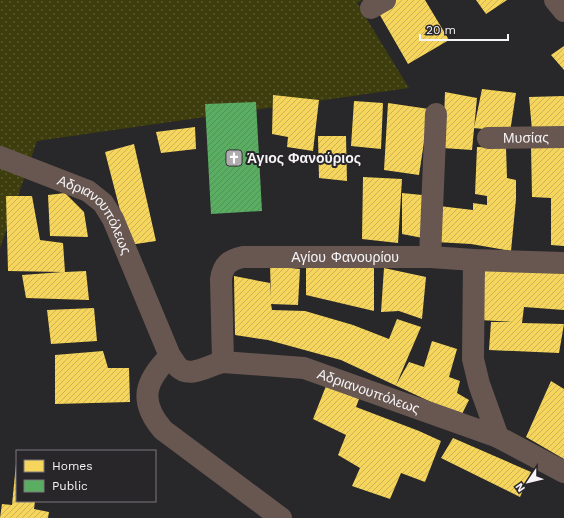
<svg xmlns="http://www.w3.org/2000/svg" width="564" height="518" font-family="'Work Sans',sans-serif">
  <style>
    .grass { fill: url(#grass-dots) }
    .homes { fill: url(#homes-hatch) }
    .public { fill: url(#public-hatch) }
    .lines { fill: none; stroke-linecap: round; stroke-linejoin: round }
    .minor { stroke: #675750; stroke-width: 22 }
    .labels { text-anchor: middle; stroke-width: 4; stroke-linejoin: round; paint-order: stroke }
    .street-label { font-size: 14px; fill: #f6f4f7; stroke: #29262a }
    .poi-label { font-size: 14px; font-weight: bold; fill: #f6f4f7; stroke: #29262a; text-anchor: start }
  </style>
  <defs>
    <pattern id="grass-dots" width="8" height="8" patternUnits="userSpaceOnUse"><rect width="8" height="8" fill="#3d3d0e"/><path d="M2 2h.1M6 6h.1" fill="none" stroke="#5a5a32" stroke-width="1.8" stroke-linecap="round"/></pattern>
    <pattern id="homes-hatch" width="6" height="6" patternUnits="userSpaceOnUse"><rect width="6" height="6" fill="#f6d55c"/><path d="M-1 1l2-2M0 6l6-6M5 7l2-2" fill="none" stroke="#cbb258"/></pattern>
    <pattern id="public-hatch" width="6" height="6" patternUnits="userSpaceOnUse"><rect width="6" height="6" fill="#5aae61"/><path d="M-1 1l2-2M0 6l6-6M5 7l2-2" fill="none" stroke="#55905a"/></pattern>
  </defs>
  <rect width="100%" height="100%" fill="#282729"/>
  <path class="grass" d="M0,0H362L357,3L409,88L37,141L0,248Z"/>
  <path class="homes" d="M395,0H425L449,40L408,64L377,10Z
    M476,0H507L486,14Z
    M564,46V70L551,55Z
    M482,89L516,93L510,132L474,128Z
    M445,92L477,98L472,150L443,148Z
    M273,95L319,100L313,151L287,147L288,137L272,134Z
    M564,96V129L532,130L529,97Z
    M354,101L383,103L381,149L351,146Z
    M388,103L429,109L419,175L384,170Z
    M195,127L196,149L161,153L156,132Z
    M318,136H346L347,181L319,178Z
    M134,144L156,241L129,245L105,152Z
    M531,146H564V246L551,245V198L532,197Z
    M477,147L506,148L507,178L516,180V199L511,251L471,244L436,242L439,206L473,210V203L487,205V196L475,194Z
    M363,177L402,179L398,243L362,239Z
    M65,193L84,212L88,237L50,236L48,195Z
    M402,193L432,196L428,239L402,234Z
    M6,196H32L40,240L63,243L65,272L86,271L89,300L26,298L22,275L63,272L8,271Z
    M306,261L374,263V311L306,295Z
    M270,266L300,269L298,305L271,304L272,310L305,311L353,325L389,339L397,319L421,327L396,385L409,362L424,367L432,341L457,349L449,377L460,381L457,393L469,400L461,416L341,360L268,340L235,335L234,276L270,283L271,297Z
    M384,268L426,277L422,319L399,311L381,312Z
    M485,268L564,271V310L524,307L522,323L564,324L559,353L489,350L491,322H513L480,320Z
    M94,308L97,341L51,344L47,310Z
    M103,351L108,368H129L130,402L55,404V355Z
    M551,381L564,389V459L526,437Z
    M326,386L359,399L356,407L419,431L441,441L425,482L401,473L390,499L352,486L360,468L338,455L346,435L313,419Z
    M453,438L531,472L520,497L441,458Z
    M16,464H17V501H35L34,509L49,512L48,518H0L2,504L12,505Z"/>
  <path class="public" d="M256,102L262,211L211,214L205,104Z"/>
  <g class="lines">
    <g class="minor">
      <path d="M555,0L564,11"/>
      <path d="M371,8L385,0"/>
      <path id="s1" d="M488,138L564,137"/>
      <path id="s2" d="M0,157L88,191L103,203L113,219L170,356C173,359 175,364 178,367C190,379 209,365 223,362L304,368L498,437L564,472"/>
      <path d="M430,257L436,114"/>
      <path d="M474,260L473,359L479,384L498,437"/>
      <path d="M170,356C145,381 138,401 163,430L281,518"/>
      <path id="s3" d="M223,362L221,279C223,265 229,260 243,257H430L474,260L564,263"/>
    </g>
  </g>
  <defs>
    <g id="church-square" transform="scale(0.9)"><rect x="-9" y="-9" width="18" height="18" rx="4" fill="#aeacaf" stroke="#29262a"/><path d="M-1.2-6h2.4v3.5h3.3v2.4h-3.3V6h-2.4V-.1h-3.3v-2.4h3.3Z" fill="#fff"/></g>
  </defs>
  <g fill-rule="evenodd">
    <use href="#church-square" x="234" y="158"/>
  </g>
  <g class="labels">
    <g class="street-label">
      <text dy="5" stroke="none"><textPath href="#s1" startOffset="38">Μυσίας</textPath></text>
      <text dy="5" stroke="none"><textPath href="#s2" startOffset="116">Αδριανουπόλεως</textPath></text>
      <text dy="5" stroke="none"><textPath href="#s3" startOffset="219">Αγίου Φανουρίου</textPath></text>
      <text dy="5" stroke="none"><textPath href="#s2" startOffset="492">Αδριανουπόλεως</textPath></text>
    </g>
    <g class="poi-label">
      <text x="247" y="163">Άγιος Φανούριος</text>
    </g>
  </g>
  <rect x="16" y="450" width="140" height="52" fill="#29262a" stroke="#7b787c"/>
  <rect x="24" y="460" width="20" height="12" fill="#f6d55c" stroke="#7b787c"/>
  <text x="52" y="470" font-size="12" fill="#f6f4f7">Homes</text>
  <rect x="24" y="480" width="20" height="12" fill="#5aae61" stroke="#7b787c"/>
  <text x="52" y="490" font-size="12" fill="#f6f4f7">Public</text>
  <g transform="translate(528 482) rotate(235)" stroke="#29262a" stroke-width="3" paint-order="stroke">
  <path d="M0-3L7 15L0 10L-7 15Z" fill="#f6f4f7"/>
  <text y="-6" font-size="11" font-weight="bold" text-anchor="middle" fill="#f6f4f7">N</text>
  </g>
  <path d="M420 34v6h88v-6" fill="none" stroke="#f6f4f7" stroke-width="2"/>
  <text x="426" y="34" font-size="12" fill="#f6f4f7" stroke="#29262a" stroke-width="3" paint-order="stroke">20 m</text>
</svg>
